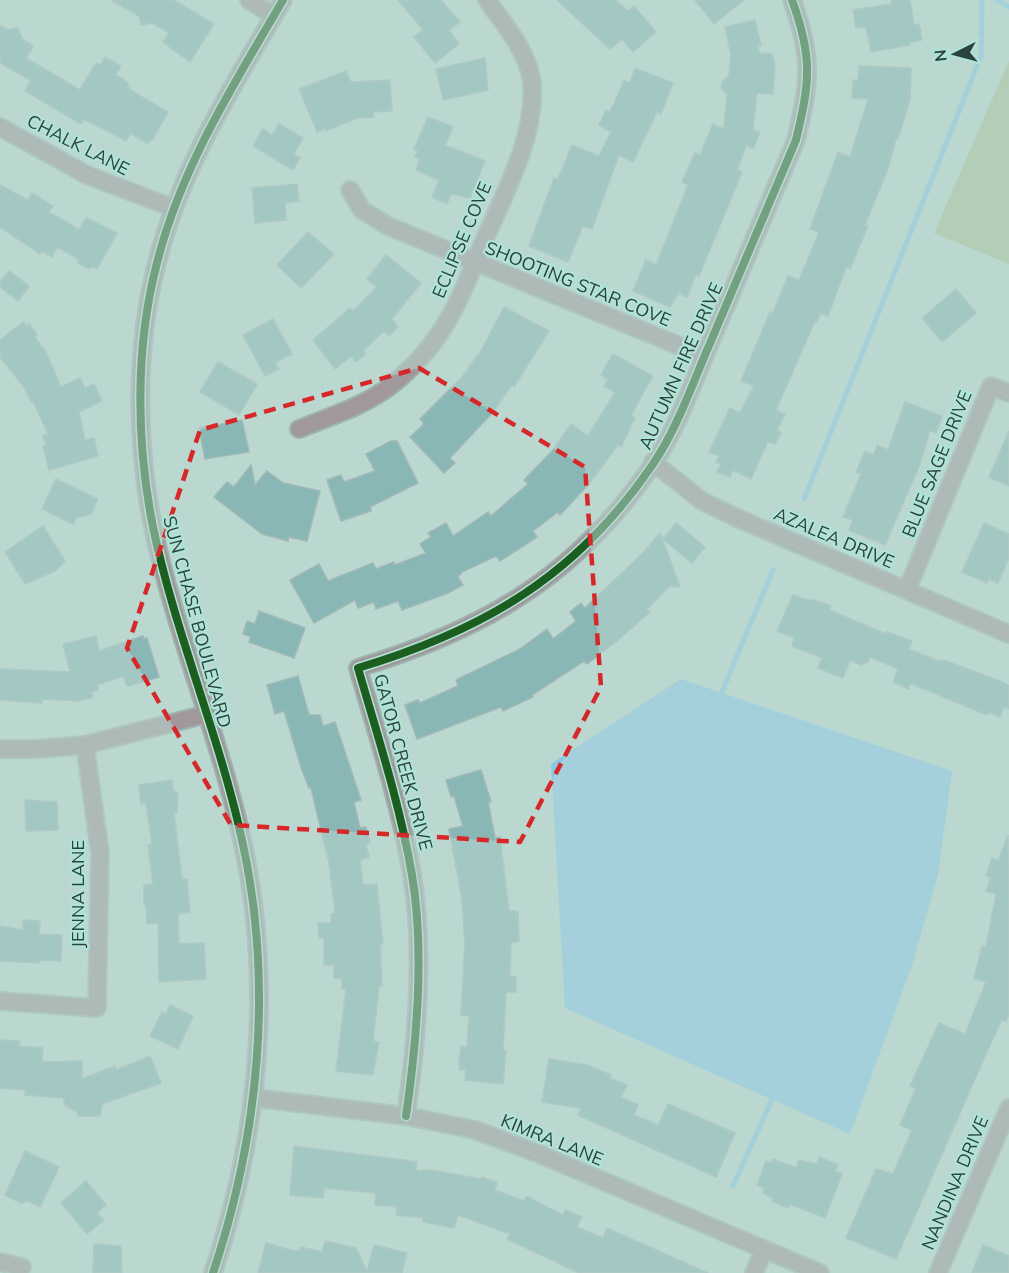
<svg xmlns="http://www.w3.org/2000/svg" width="1009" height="1273" font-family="Mulish,sans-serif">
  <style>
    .green { fill: #acc09a }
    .water { fill: #88c8e7 }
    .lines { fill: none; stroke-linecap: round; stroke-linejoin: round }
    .stream { stroke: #88c8e7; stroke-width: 5 }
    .building { fill: #88b7b5; stroke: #a1b8b6; stroke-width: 1.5 }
    .minor-casing { stroke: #9db4ae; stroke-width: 20 }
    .minor { stroke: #a0989b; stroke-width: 16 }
    .cycleway-casing { stroke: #aee3d6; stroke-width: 11 }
    .cycleway { stroke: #1b5e20; stroke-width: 8 }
    .marked { fill: none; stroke: #d62828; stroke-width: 4.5; stroke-dasharray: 12 8; stroke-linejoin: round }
    .labels { text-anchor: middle; stroke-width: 4.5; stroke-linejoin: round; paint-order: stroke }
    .street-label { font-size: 18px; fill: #2c423c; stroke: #aee3d6 }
  </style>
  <rect width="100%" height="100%" fill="#bad7d0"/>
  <path class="green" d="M1009,61V264L934,233Z"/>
  <path class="water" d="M681,679L952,771L938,875L911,968L850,1134L565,1008L551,764Z"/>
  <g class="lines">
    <path class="stream" d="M997,0L1009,7
      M804,499L981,56L982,0
      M719,699L773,570
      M733,1186L774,1095"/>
  </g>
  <path class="building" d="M111,0H174L214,24L190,62L163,42L169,33L152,23L141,25L139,16Z
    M398,0H441L460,22L449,30L459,44L435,63L414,37L423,30Z
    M557,0H615L628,11L634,6L656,32L633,52L622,39L610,49Z
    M695,0H744L714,24Z
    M891,0H910L914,25L919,24L922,40L909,42L910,45L871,52L866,27L856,28L853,10L892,4Z
    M755,20L761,45L758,46L759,53L772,54L775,66L773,94L757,93L753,130L760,133L753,148L746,146L737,170L742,172L699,276L696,275L687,297L679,293L670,307L633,291L646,260L656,265L688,185L682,182L695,153L700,155L713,124L724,129L727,95L721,87L722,82L729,75L731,55L725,27Z
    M0,26L8,30L18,28L22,39L33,46L26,58L80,90L96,63L100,65L105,57L121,66L116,75L125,80L129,85L127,88L168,112L153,139L147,143L130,133L126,141L90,122L83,120L81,124L25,91L31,81L0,63Z
    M485,58L488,90L443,100L436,69Z
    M859,66L911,68L910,99L898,139H896L888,169L865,225L868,226L850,269L846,267L828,316L821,313L817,322L815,321L776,410L785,414L777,430L781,433L775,444L768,441L751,479L733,470L730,477L717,472L721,464L716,462L719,456L709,452L730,408L740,413L754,386L741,381L770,312L773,313L788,276L799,280L810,254L819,232L810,229L838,152L850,157L868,99L852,98L853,80H858Z
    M635,68L673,83L661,114L657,112L633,162L619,155L592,229L583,226L568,262L529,246L554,178L558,179L572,145L599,156L611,132L599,125L606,110L610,112L624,81L630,83Z
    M346,71L351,82L390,80L392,111L373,112L374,117L357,118L326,131L325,128L317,132L299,89Z
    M428,117L453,127L445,145L485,161L470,198L451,194L447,204L432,197L439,180L416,170L420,159L415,157L418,151L414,149Z
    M279,124L303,138L294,154L300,158L293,170L253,146L263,129L272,135Z
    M297,184L299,201L285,203L286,220L255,223L252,188Z
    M0,185L28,200L32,193L53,206L49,212L79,230L86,218L117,233L97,269L92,266L90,269L78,263L80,260L57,247L52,257L42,251L40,254L0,227Z
    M308,232L334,254L301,288L277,265Z
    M386,255L421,283L392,319L398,327L389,336L384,331L363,351L366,354L356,362L351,356L335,369L313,340L350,308L353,311L377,287L367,279Z
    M9,271L29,286L18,301L0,287V282Z
    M956,289L976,313L942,342L922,318Z
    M504,307L549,331L514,387L512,385L494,411L450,458L455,463L444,473L410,437L424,424L420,419L462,377L481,351Z
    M273,319L292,354L275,363L279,369L265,376L243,335Z
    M23,322L26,326L29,324L37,335L35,337L46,352L61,387L80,378L85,388L94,384L102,401L79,412L85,440L94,438L98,456L49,470L43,446H46L43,435L48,434L33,401L31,402L24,387L0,357V340Z
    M613,354L653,376L631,415L635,418L621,447L618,445L588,485L560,515L558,512L533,531L537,537L500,561L496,556L462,572L458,577L463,585L448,593L402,610L398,601L376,609L374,602L358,608L355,600L314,623L290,580L319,564L328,581L373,563L376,569L394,562L395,565L426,553L420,544L431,537L428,533L446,523L453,536L488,512L491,516L528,484L524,480L553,450L571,424L588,436L615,392L604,386L608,379L601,375Z
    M218,362L257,384L239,415L200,392Z
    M905,402L942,416L936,433L930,430L920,464L885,545L849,530L853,520L843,517L861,474L856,472L865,451L874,455L877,445L888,450Z
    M242,420L249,452L205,459L199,428Z
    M1009,431V486L989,477Z
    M391,441H397L418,483L370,507L371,511L341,521L327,480L341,475L344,482L375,471L366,454Z
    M251,465L255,485L267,471L283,483L320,491L307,541L289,537L288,541L262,534L214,497L227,482L234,487Z
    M56,479L98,499L91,514L76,518L73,524L42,509Z
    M676,523L705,547L692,563L663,539Z
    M984,523L1009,534V558L998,583L989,579L987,583L962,572Z
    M43,526L65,561L55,571L25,584L5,552Z
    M660,533L680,587L670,586L647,609L650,612L617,641L587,664L584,661L532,695L533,697L503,711L501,707L417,739L405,705L418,700L420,703L458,686L456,680L520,649L547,629L553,639L576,621L570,612L581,603L585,608L645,551Z
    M793,595L811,601L812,599L831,606L829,610L886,634L887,632L912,641L909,649L938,661L944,660L1005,683L1009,686V709L1004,707L1000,717L989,712L987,715L910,683L908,689L893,682L898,669L870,657L868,662L861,665L850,660L843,678L818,668L822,658L792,646L794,638L777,631Z
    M259,611L305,628L294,658L249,642L251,637L243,634L247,621L255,624Z
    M96,636L99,651L143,636L144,639L147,638L159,677L129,686L126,685L124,676L97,685L98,690L91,692L93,697L79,701L42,699V703L0,700V669L70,672L63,644Z
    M298,676L309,715H320L323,726L335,722L361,800L354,802L360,828L366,827L370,843L366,844L369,857L360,860L363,885L377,884L383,944H380L382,986H379L373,1041L379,1042L373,1075L336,1071L346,989H342V978H334V965H324V938H319L318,923H331V914L335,913L329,863L311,788H309L301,767L284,711L275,714L267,685Z
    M481,770L491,802H488L495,838L500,837L509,911H518L519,941L511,943L510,976L516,977V992H506L503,1050L506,1051L503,1084L465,1080L466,1070H460L459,1062L461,1046L467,1047L469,1016L461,1015L465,944L462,899L449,829L463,826L454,796L451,797L446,780Z
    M172,780L173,790L178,794L177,813H174L182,879H187L190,912L180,913L178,916L179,944L204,943L206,979L159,982L158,923L147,924L146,905H144V885L153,884L148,845H152L146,803H141L139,785Z
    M25,800L57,802L58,830L26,831Z
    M1008,835L1009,1014L1006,1022L1002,1020L990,1045L896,1259L846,1238L876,1169L893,1174L912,1130L900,1125L916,1088L910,1086L939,1023L965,1034L986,982L974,979L982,946L986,947L996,894L986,891L991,877L986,876L992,858L998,860Z
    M23,920L40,921L39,934L62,935L61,961L46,960L39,961V963L0,961V926L23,930Z
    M170,1005L193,1016L178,1049L150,1036L162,1012L166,1014Z
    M0,1040L20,1041L19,1046L43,1048L42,1062L82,1061V1079L115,1066L116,1070L150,1056L161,1083L102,1104L100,1116H78V1112L64,1105V1098L25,1095L26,1090L0,1088Z
    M549,1059L587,1065L611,1075L610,1078L627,1085L621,1097L638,1105L634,1115L658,1125L668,1104L735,1133L716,1177L578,1115L581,1108L542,1102Z
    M294,1146L417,1162L416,1171L432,1170L481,1179L482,1177L497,1183L495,1190L524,1201L526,1196L563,1215L566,1210L582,1217L577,1227L603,1238L607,1228L708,1273H579L507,1239L510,1234L458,1215L454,1228L423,1222L424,1218L396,1215L397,1207L375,1205L376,1193L324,1188L323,1198L290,1195Z
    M25,1151L59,1167L40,1207L28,1201L21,1203L5,1195Z
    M819,1157L838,1165L835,1171L842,1174L825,1218L790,1204L788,1208L772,1201L773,1198L763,1193L765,1188L757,1185L766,1161L771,1163L773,1159L796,1168L799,1160L817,1164Z
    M86,1181L106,1205L97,1213L104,1220L87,1234L61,1203Z
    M325,1241L356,1248L367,1271L374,1245L407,1253L402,1273H258L266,1243L295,1251L300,1250L301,1247L322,1252Z
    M94,1244L121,1246L122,1273H93Z
    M983,1245L1009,1256V1273H972Z"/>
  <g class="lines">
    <g class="minor-casing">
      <path id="minor" d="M249,0L274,16
        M0,127L87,175L173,208
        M350,190L362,210L388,226L704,356
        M299,429C329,417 367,405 393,384C415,366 435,343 449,318C462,297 471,271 481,248C502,198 536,139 532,83C529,53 504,24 487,0
        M653,462L702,501L737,518L1009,634
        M907,590L991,386L1009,393
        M0,749H36L85,745L207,714
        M0,1001L97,1008L100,853L85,745
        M254,1098L406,1116L475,1130L537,1153L820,1273
        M406,1116C417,1040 425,951 412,875C400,805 378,737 358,668C484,630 577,576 653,464C678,427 693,382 711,341C739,274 767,207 796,140C810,81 813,58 792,0
        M0,1262L22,1267
        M213,1273C259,1135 274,984 242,840C219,734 175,633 153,527C136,442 135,347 157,263C181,167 234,84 283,0
        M754,1273L764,1250
        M938,1273L1009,1108"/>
    </g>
    <use href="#minor" class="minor"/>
    <g class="cycleway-casing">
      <path id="cycleway" d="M406,1116C417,1040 425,951 412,875C400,805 378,737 358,668C484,630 577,576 653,464C678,427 693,382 711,341C739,274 767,207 796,140C810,81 813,58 792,0
        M213,1273C259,1135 274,984 242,840C219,734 175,633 153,527C136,442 135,347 157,263C181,167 234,84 283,0"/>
    </g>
    <use href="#cycleway" class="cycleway"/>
  </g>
  <path d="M0 0H1009V1273H0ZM419,368L585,467L601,687L520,842L231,825L127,648L200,430Z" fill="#bad7d0" fill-opacity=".55" fill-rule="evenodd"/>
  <path class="marked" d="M419,368L585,467L601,687L520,842L231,825L127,648L200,430Z"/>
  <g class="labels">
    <g class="street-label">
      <text transform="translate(78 145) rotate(27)" y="6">CHALK LANE</text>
      <text transform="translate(462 240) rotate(-67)" y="6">ECLIPSE COVE</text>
      <text transform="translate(578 284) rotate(22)" y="6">SHOOTING STAR COVE</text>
      <text transform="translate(681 366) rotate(-66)" y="6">AUTUMN FIRE DRIVE</text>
      <text transform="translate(937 464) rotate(-68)" y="6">BLUE SAGE DRIVE</text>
      <text transform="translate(834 538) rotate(23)" y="6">AZALEA DRIVE</text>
      <text transform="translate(197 622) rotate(75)" y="6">SUN CHASE BOULEVARD</text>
      <text transform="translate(403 762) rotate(75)" y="6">GATOR CREEK DRIVE</text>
      <text transform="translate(78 894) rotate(-90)" y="6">JENNA LANE</text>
      <text transform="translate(552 1140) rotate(22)" y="6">KIMRA LANE</text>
      <text transform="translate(955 1183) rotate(-67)" y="6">NANDINA DRIVE</text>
    </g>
  </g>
  <g transform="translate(955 54) rotate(264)" stroke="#aee3d6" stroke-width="4.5" paint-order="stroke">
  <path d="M0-4.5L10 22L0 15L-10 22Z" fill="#2c423c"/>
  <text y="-9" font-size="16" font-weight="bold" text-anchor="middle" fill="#2c423c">N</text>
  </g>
</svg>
